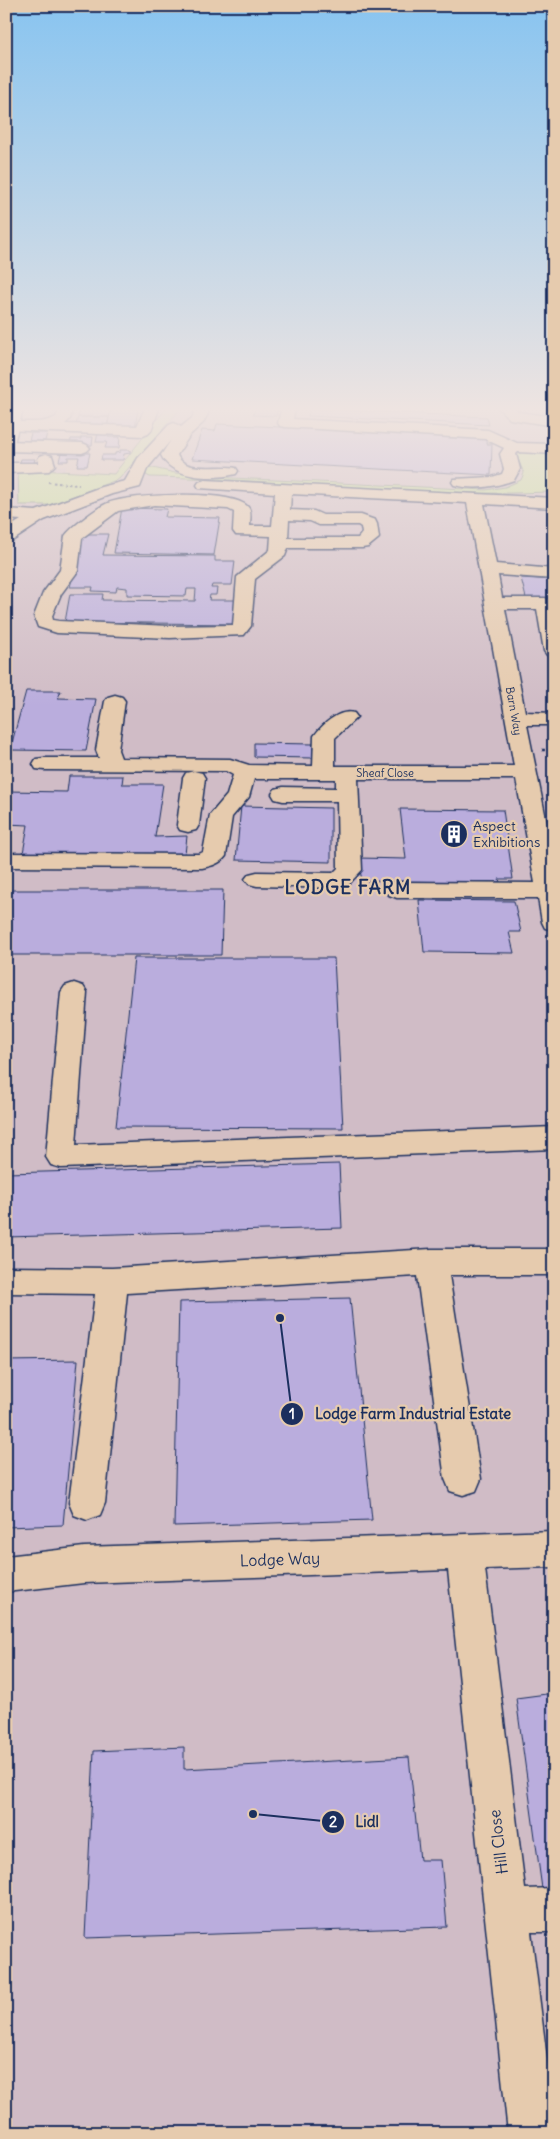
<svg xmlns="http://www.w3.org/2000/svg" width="560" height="2139" font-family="Delius,sans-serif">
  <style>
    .built { fill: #d0bcc6 }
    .green { fill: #c4de94; stroke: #708679 }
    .building { fill: #baaddd; stroke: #1b2f5e }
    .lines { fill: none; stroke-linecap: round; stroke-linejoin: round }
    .minor-casing { stroke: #1b2f5e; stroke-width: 3 }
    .major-casing { stroke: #1b2f5e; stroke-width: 3 }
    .path-far1 { stroke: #1b2f5e; stroke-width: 2; stroke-dasharray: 2.5 2.5; stroke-linecap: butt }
    .path { stroke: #1b2f5e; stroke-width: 2.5; stroke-dasharray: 3 3; stroke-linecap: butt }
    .minor { fill: #e6cbae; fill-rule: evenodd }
    .major { fill: #e6cbae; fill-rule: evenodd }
    .labels { text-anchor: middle; stroke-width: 4.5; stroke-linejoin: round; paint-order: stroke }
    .far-street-label { font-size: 11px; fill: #1b2f5e; stroke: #e6cbae }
    .poi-label { font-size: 14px; fill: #1b2f5e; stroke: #e6cbae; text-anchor: start }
    .near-street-label { font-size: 16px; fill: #1b2f5e; stroke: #e6cbae }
    .district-label { font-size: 19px; font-weight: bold; letter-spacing: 1px; fill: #1b2f5e; stroke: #e6cbae }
    .leader { fill: none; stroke: #1b2f5e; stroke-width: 2 }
    .callout-dot { fill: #1b2f5e; stroke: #e6cbae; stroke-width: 2 }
    .mark-label { font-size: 15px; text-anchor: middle; font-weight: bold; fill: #fff }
    .callout-label { font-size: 15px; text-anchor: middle; font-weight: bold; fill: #1b2f5e; stroke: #e6cbae; stroke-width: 4.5; stroke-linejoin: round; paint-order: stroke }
  </style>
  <rect width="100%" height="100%" fill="#d9c2bc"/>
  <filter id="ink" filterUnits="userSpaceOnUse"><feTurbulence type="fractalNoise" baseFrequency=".02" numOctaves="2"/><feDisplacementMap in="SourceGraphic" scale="10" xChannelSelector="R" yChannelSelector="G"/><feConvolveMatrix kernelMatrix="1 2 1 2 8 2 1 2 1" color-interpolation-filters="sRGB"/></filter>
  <g filter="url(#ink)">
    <path class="built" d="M35,406H554V2133H6V503L19,466H66L64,472L114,474L147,433L27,431Z"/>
    <path class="green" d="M168,406H183L119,479L49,505H19L18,469L114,474Z
      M526,451L542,452L554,459L552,490L549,492C416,498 283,479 150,477L146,475L147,469L153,468L175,473L232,478L486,490L505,487L521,480L524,473L517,457L520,453Z"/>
    <path class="building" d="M81,407L111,408L109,417H78Z
      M256,407L278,408L276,416L253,415Z
      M111,408H138L135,429L107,428Z
      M310,409L487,417L489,425L308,416Z
      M78,417H109L107,428H75Z
      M217,424L488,437L487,444H492L491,475L192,459L202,430L215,431Z
      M31,433H47L45,441H29Z
      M98,433H108V437H120L119,448H105L107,442H96Z
      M81,437H93L92,445L70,446L71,439H81Z
      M120,450H130V453L124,454L123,460H101L102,455H115V453L120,452Z
      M61,453H90L87,466H77L79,457H68V461H59Z
      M21,459H35L34,462H40V465L19,466Z
      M122,508L167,509L165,517L220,518L214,555L114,553Z
      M84,534H108L103,555L215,556V561H235L232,585H212L211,588H217L216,595H210L209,600H239L236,624L65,622L70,594H103L102,600L195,601L196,589H187L186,596L127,595V588L117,587L116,592L92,591L93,587H70Z
      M521,578L554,580V599L526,598Z
      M26,691H61L58,698L96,699L86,751L10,750Z
      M254,743L313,744V758L254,757Z
      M69,776H123L122,784H163L155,837L187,836L185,854L23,853L28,825L6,824V791L67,792Z
      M241,806L331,808V862L236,860Z
      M400,809L503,810L513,879H499L500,882L362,881L358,858L406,859Z
      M6,890H223L221,955H6Z
      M419,900L514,901L521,932H509L514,953L424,952Z
      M134,958H334L343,1128L116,1127Z
      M339,1164L342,1228L6,1237V1173Z
      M350,1298L372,1520L174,1526L179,1302Z
      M78,1360L63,1525L6,1527V1361Z
      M554,1693V1896H543L516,1698Z
      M184,1747V1769L409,1757L420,1860H441L447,1927L85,1938L94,1751Z"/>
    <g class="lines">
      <g class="minor-casing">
        <path id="minor" d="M60,406H74L70,419L65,424L137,426L146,406H160L151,431L148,434L143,436L6,430V424C24,419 39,426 56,417Z
          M197,406H212L203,423L190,435L177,455C185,474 219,464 236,468L238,471L236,474C213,480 172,479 161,455L171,440L147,469L140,487L112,494L44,520L12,541L6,542V529L21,520L6,519V509L36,511L101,487L125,481L138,458L169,425L174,423L181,427L192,418Z
          M282,406H296L293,419L488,430L517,443L554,444V454L518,452L516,454L520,469L514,480C495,487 474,490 454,485L452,482L454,479L492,477L502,474L504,469L500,454L504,448L485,439L285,427L280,426L278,423Z
          M496,406H512L519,412L554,417V426L510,419Z
          M6,441L82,443L87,445L90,448L87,451L82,453L6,451Z
          M46,454L52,456L55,465L49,471L6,473V463H39L38,459L40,456Z
          M205,480L554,498V508L484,504L496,564L554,569V579L498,575L502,598H545L552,600L554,603V657L547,655L544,651L537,609H505L525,712L554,713V725H527L554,858V930L545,928L542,922L538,898H397L389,895L385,890L389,885L397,882L535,883L516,779H358L362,870L347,886L339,888L257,886L249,884L245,879L249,874L257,872L333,873L338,868L337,801H283L275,799L272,794L275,789L283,787L336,788V779H254L249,797L232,817L226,856C220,864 211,866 202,868L6,867V853L199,854L203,852L210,815L227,795L233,775L226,771L44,770L36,769L33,764L36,759L44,758H99L96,750L105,701L108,697L115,695L122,697L125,701L118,750L121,758L230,759L249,765L313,766L314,736C323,724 339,709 354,713L357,717L335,738V766H514L467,503L291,494L290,510L314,511L323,515H361L375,520L377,524L379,538L368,547L362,548H288L285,556L255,579L251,626L244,635L170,638L57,633L38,627L34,616L43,593L60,570L65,536C71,527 98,507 108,503C131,494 232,489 248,507C252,511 250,520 250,526H272L275,493L199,488L197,485L199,482ZM154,505L228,509L234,512L233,531L236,535L271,536L270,550L237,577L233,625L170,626L59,621L53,620L52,616L61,594L78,571L82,538L118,511ZM289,520L310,521L319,525H358L361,527L362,533L358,538H288Z
          M194,771L202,773L205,778L199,825L196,830L188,832L180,830L177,825L183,778L186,773Z
          M74,983L83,986L87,992L76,1145L554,1127V1149L61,1168L51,1165L46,1157L61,992L65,986Z
          M431,1249H554V1275H449L481,1479L476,1491L463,1495L450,1491L445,1479L417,1276L127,1293L105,1503L100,1515L87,1520L74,1515L69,1503L95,1294L6,1293V1267L112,1268Z
          M554,1531V1567L485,1569L525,1889L554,1888V1932H531L554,2115V2133H508L448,1570L84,1583L6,1592V1556L84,1547Z"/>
      </g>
      <g class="major-casing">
        <path id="major" d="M10,406H24L14,443L11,446L6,448V417Z"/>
      </g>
      <path class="path-far1" d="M48,482L79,485"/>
      <path class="path" d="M542,750H554"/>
      <use href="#minor" class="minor"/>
      <use href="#major" class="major"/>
    </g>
  </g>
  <linearGradient id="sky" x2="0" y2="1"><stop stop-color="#88c4f0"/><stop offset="0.58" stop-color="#eee4e1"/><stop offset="1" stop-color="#eee4e1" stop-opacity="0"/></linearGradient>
  <rect width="560" height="706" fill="url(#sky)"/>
  <defs>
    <g id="building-disc" transform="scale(1.4375)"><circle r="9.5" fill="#1b2f5e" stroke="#e6cbae"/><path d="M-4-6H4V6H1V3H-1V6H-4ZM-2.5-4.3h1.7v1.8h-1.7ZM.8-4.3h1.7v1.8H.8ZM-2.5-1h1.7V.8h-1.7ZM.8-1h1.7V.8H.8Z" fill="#fff"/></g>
  </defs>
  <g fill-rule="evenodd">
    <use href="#building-disc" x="454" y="834"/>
  </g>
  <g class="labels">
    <g class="far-street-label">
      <text transform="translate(514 711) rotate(80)" y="4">Barn Way</text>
      <text x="385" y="777">Sheaf Close</text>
    </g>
    <g class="poi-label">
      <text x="473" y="831">Aspect<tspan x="473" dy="16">Exhibitions</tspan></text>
    </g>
    <g class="near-street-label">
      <text transform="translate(280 1559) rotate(-2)" y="6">Lodge Way</text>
      <text transform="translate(498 1842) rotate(-97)" y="6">Hill Close</text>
    </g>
    <g class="district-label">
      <text x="348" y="894">LODGE FARM</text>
    </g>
  </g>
  <path class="leader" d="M280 1318L292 1414M253 1814L333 1822"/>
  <g class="callout-dot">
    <circle cx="280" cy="1318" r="5"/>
    <circle cx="253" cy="1814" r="5"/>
    <circle cx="292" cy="1414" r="12"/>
    <circle cx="333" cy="1822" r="12"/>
  </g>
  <g class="mark-label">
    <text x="292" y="1419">1</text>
    <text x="333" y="1827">2</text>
  </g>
  <g class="callout-label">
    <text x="413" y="1419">Lodge Farm Industrial Estate</text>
    <text x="367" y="1827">Lidl</text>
  </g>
  <rect width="560" height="2139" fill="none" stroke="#e6cbae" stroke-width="25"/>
  <rect x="12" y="12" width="535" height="2114" fill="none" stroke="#1b2f5e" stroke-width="2" filter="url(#ink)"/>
</svg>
